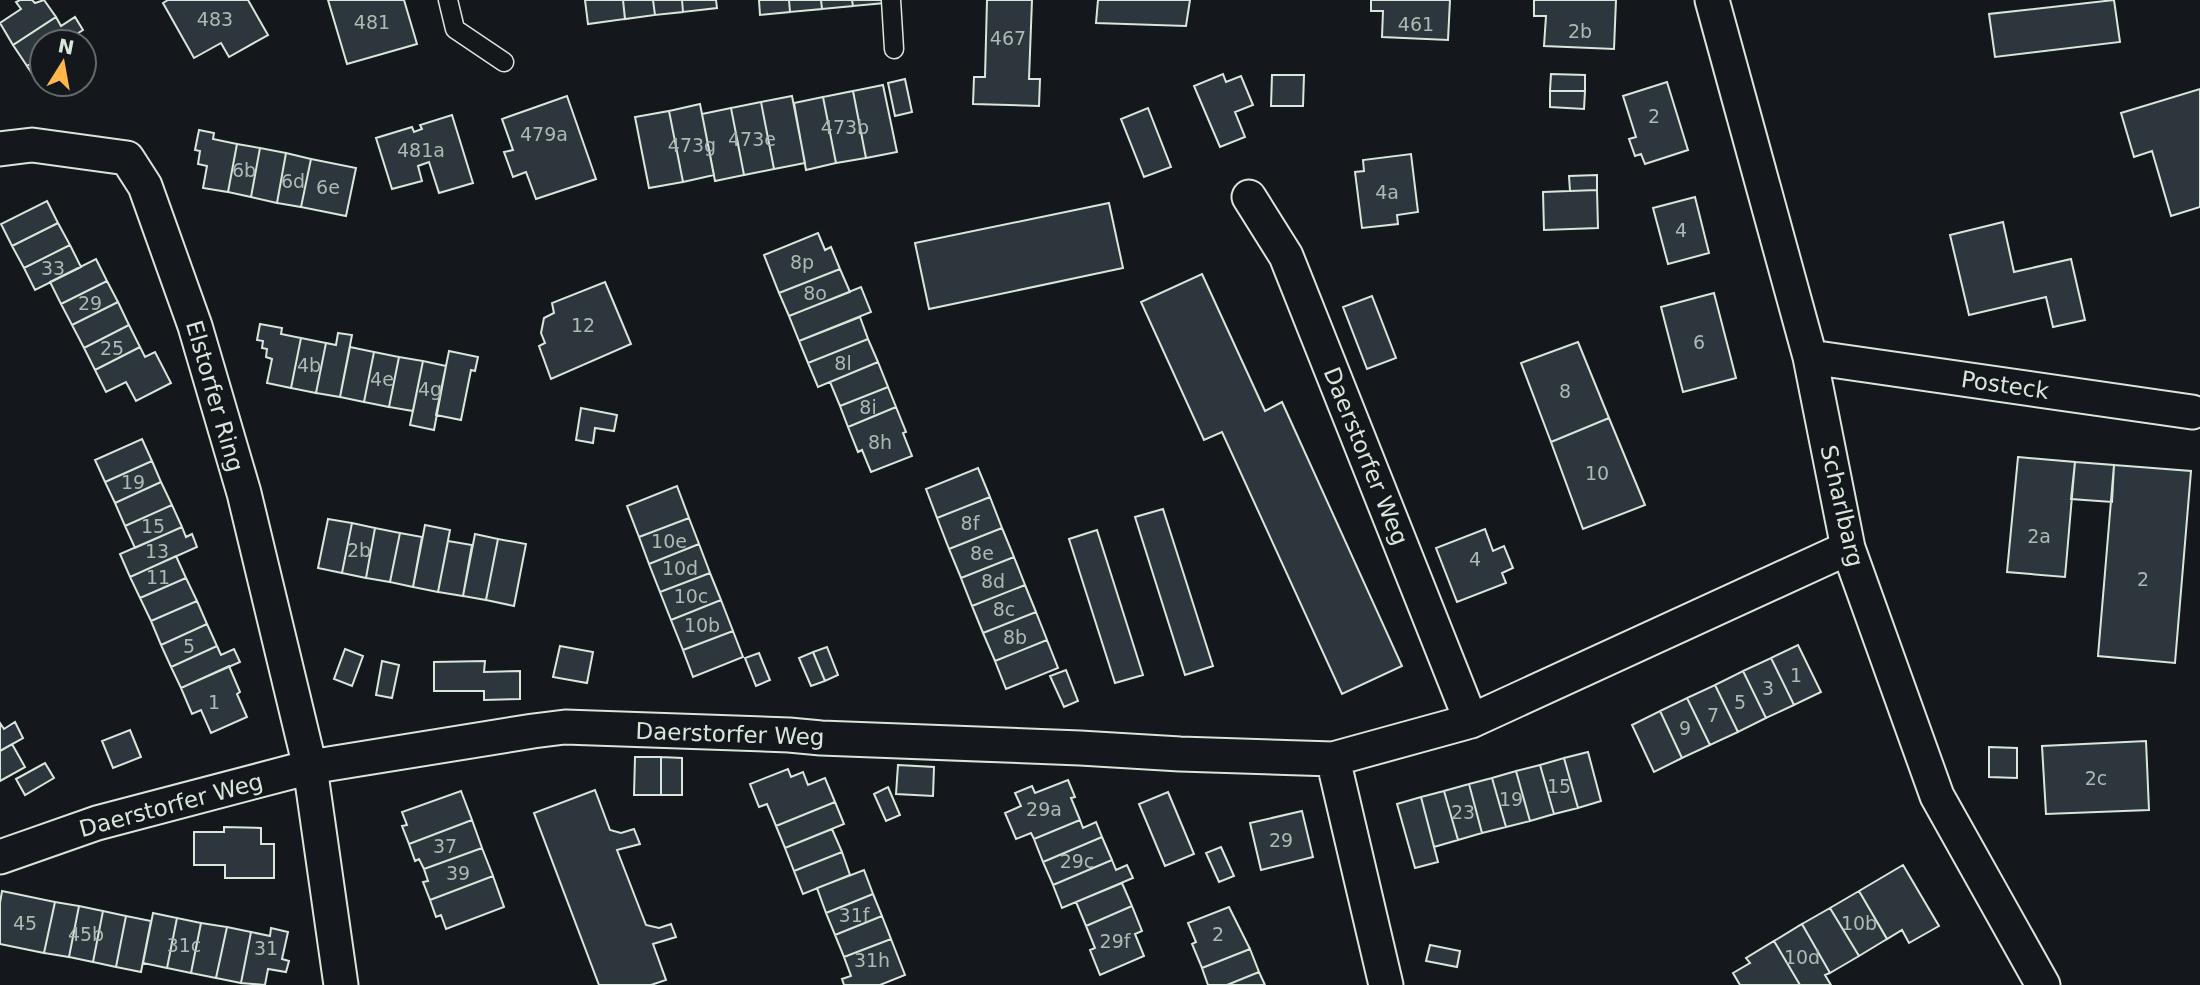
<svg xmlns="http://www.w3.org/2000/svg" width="2200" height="985" font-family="'DejaVu Sans',sans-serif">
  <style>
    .building { fill: #2c363c; stroke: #d8e6dc; stroke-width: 2 }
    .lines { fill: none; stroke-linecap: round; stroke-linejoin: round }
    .lane-casing { stroke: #d8e6dc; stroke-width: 21 }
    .street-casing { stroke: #d8e6dc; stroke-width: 37 }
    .lane { stroke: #14181c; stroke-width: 18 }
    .street { stroke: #14181c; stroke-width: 33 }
    .labels { text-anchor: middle; stroke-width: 5; stroke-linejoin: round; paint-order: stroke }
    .number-label { font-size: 19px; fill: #adbab4 }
    .street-label { font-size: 23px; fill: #d8e6dc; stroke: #14181c }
  </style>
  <rect width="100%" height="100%" fill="#14181c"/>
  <path class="building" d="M20,0H32L35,3L44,0L56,17L13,45L0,23L21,9L16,2Z
    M168,0H248L268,35L229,57L221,43L194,58L163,3Z
    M328,0H404L417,44L347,64Z
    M585,0H623L625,19L588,24Z
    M623,0H653L655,15L625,19Z
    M653,0H682L683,12L655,15Z
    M682,0H716L717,8L683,12Z
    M759,0H789L790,12L760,15Z
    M789,0H821L822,9L790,12Z
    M821,0H852L853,6L822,9Z
    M852,0H885V3L853,6Z
    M987,0H1032L1029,79H1040L1039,106L973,104L974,77H985Z
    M1098,0H1190L1186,26L1096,23Z
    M1371,0H1450L1448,40L1382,37L1383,11H1371Z
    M1534,0H1616L1614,49L1544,46L1546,16H1534Z
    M2114,0L2120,42L1995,57L1989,14Z
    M56,17L61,26L75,17L83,30L64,42H42V57L27,66L13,45Z
    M42,57V84H46L41,87L27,66Z
    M1223,74L1226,82L1241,76L1253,105L1235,112L1245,137L1220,147L1194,86Z
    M1551,74L1585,75V91H1550Z
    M1272,75H1304L1303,106H1271Z
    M905,79L912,112L895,116L888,83Z
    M1667,82L1688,150L1645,164L1641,154L1635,156L1629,139L1636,137L1623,96Z
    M883,85L897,152L866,158L853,91Z
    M2200,89V207L2171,216L2152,151L2134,157L2121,113Z
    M853,91L866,158L836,163L823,97Z
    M1550,91H1585L1584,109L1550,107Z
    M567,96L596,179L536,199L526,172L513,177L504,152L513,150L502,119Z
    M792,96L805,163L774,169L761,102Z
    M823,97L836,163L806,170L794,103Z
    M761,102L774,169L744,175L731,108Z
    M700,104L714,175L683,182L669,111Z
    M731,108L744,175L715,181L702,114Z
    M1148,108L1171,167L1144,177L1121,119Z
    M669,111L683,182L649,188L635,117Z
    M452,115L473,183L439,193L429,162L418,166L422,181L392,189L376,138L412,127L414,132L422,129L420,125Z
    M199,130L214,133L213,139L237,144L228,192L203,188L207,166L198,164L200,151L195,150Z
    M237,144L260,148L251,197L228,192Z
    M260,148L286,153L277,203L251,197Z
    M286,153L311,159L301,207L277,203Z
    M1411,154L1418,212L1397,215L1398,224L1362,228L1355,172L1364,171L1363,160Z
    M311,159L356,168L346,216L301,207Z
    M1597,175V190L1570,191L1569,176Z
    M1597,190L1598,228L1544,230L1543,192Z
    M1695,197L1709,253L1668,264L1653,208Z
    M47,201L58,223L12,246L1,224Z
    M1109,203L1123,268L929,309L915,243Z
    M2003,222L2014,272L2071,259L2085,320L2053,327L2046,297L1969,315L1950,235Z
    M58,223L70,245L24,268L12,246Z
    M818,233L825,250L831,247L840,269L779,293L764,255Z
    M70,245L81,267L35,290L24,268Z
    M96,259L107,281L61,304L50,282Z
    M840,269L850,292L789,316L779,293Z
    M1202,274L1265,411L1282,402L1402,666L1342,694L1222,432L1204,440L1141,302Z
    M107,281L118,302L72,325L61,304Z
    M605,282L631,344L551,379L539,346L545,343L541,333L544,318L554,313L552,303Z
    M861,287L871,312L799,341L789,316Z
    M1714,293L1736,378L1683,392L1661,307Z
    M1372,296L1396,358L1367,369L1343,307Z
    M118,302L129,325L84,348L72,325Z
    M860,317L868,339L808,363L799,341Z
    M260,324L282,328L281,334L301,338L291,388L267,383L272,359L266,357L267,349L262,348L263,341L257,340Z
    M129,325L140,347L95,370L84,348Z
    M338,333L352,335L340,397L316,393L326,343L336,345Z
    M301,338L326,343L316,393L291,388Z
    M868,339L878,362L818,387L808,363Z
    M1578,342L1609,418L1551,442L1521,363Z
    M140,347L145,357L155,352L171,383L136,401L126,382L106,392L95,370Z
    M350,347L374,352L364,402L340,397Z
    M449,351L478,357L475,371L471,370L461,420L436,415Z
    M374,352L399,357L389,407L364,402Z
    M399,357L423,361L413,411L389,407Z
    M423,361L446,366L434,430L410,425Z
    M878,362L888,387L840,406L830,382Z
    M888,387L896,407L848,427L840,406Z
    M896,407L906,432L903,433L912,456L871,472L862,450L858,452L848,427Z
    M581,408L617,415L614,431L595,428L593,443L576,440Z
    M1609,418L1645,505L1583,529L1551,442Z
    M142,439L152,461L105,482L95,460Z
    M2018,457L2075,462L2065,577L2007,572Z
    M152,461L161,482L115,503L105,482Z
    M2075,462L2114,465L2112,502L2071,499Z
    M2114,465L2191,471L2175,663L2098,656Z
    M978,468L990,497L937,518L926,489Z
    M161,482L172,505L125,526L115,503Z
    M677,486L689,518L639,537L627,506Z
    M990,497L1002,528L949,549L937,518Z
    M172,505L182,527L135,548L125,526Z
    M1163,509L1213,666L1185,675L1135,517Z
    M689,518L699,544L649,564L639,537Z
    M328,519L352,523L342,573L318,568Z
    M352,523L375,528L366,578L342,573Z
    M425,525L450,530L438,592L413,587Z
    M182,527L186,537L192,534L197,547L130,577L120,554Z
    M375,528L400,533L390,582L366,578Z
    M1002,528L1014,557L961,578L949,549Z
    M1485,529L1493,551L1504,546L1513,568L1502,573L1506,583L1457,602L1436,548Z
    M1097,530L1143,675L1115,683L1069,539Z
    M400,533L422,537L413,587L390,582Z
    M475,534L498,539L486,600L463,596Z
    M498,539L526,544L514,606L486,600Z
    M448,541L472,545L463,596L438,592Z
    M699,544L710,573L660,592L649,564Z
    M176,556L186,578L140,598L130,577Z
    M1014,557L1025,585L972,606L961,578Z
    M710,573L721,600L671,620L660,592Z
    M186,578L197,601L151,621L140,598Z
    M1025,585L1036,612L983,633L972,606Z
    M721,600L733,631L683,650L671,620Z
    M197,601L207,624L161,645L151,621Z
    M1036,612L1047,640L995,661L983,633Z
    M207,624L217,646L171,667L161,645Z
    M733,631L743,657L693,677L683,650Z
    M1047,640L1058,668L1006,689L995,661Z
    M1798,645L1821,692L1794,705L1771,658Z
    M217,646L221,655L234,649L240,662L181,688L171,667Z
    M560,646L593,652L587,683L553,677Z
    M827,647L838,675L825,681L813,652Z
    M345,649L363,656L352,686L334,679Z
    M813,652L825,681L811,686L799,658Z
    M759,653L770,680L756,686L745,658Z
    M1771,658L1794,705L1766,718L1743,671Z
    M382,661L399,665L392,698L376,695Z
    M485,661L484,672L520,671V699L484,700V691H434V662Z
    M229,666L240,692L237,694L247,717L211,733L201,710L192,714L181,688Z
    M1066,670L1078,701L1064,707L1050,676Z
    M1743,671L1766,718L1738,732L1715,685Z
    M1715,685L1738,732L1710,745L1687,698Z
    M1687,698L1710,745L1682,758L1660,711Z
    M1660,711L1682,758L1654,772L1632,725Z
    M15,722L23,738L0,751V723L4,729Z
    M130,730L141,757L113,768L102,741Z
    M2146,741L2149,810L2046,814L2042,746Z
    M12,744L25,767L0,781V751Z
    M1989,747L2017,748V778L1989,777Z
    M1588,752L1601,801L1578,808L1564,758Z
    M635,757H661V795H634Z
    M661,757L682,758V795H661Z
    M1564,758L1578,808L1554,814L1540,765Z
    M45,763L54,778L25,795L16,779Z
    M898,765L934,767L933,796L896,794Z
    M1540,765L1554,814L1530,821L1516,771Z
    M788,769L791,777L803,772L808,785L825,778L835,802L776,826L767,804L759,807L750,784Z
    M1516,771L1530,821L1506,827L1492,778Z
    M1492,778L1506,827L1482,833L1469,784Z
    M1068,780L1075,797L1071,798L1080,820L1034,839L1031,833L1016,839L1005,813L1021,806L1015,793L1032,786L1035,793Z
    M1469,784L1482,833L1458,840L1444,791Z
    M888,787L900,815L886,821L874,794Z
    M595,790L610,830L621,833L634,829L640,844L617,850L646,925L659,928L671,924L676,937L653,944L666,980L651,985H599L534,813Z
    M461,791L472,820L409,844L402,826L407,825L402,812Z
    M1444,791L1458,840L1434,847L1421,797Z
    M1168,792L1194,854L1165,866L1139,804Z
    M1421,797L1438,862L1415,868L1397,804Z
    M835,802L844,824L785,848L776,826Z
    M1302,811L1313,857L1261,870L1250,823Z
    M472,820L482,848L424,869L419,859L415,861L409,844Z
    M1080,820L1083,828L1096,822L1102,837L1043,862L1034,839Z
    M224,827L261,828V844H274V878H225V865H194V832H224Z
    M832,829L842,852L794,871L785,848Z
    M1102,837L1112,860L1053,885L1043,862Z
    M1221,847L1234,876L1219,882L1206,853Z
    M482,848L493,876L430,900L423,882L428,881L424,869Z
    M842,852L850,875L803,894L794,871Z
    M1112,860L1116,870L1127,865L1133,878L1062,908L1053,885Z
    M1903,865L1939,926L1909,943L1902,930L1887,939L1859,891Z
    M864,870L873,894L826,913L817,888Z
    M493,876L504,907L446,929L441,915L436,917L430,900Z
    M1122,883L1132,906L1086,926L1076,902Z
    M2,891L55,902L44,953L0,944V903Z
    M1859,891L1887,939L1859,956L1830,908Z
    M873,894L882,916L835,935L826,913Z
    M55,902L79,906L69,957L44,953Z
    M79,906L103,911L93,962L69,957Z
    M1132,906L1142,931L1135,934L1144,956L1100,975L1090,950L1095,948L1086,926Z
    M1229,907L1250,949L1202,968L1192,944L1196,942L1188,923Z
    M1830,908L1859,956L1830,973L1802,924Z
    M103,911L126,916L116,967L93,962Z
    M153,913L177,918L167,968L143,963Z
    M126,916L151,921L141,972L116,967Z
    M882,916L891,939L844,957L835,935Z
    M177,918L201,923L191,973L167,968Z
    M201,923L227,927L216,978L191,973Z
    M1802,924L1830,973L1825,975L1831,985H1800L1774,941Z
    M227,927L251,932L241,983L216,978Z
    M271,928L288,932L282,959L289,961L286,972L268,969L265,985L241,983L251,932L270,936Z
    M891,939L905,975L880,985H844L842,979L851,976L844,957Z
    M1774,941L1800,985H1740L1733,973L1750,963L1746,958Z
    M1430,945L1460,951L1457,967L1426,961Z
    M1250,949L1259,972L1227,985H1208L1202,968Z
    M1259,972L1265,985H1227Z"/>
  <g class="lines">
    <g class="lane-casing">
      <path id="lane" d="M448,0L455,29L504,62
        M891,0L894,49"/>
    </g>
    <g class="street-casing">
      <path id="street" d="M1712,0L1810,357L1848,548L1937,796L2043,985
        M0,149L32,145L127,158L145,186L195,326L244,493L310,767L341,985
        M1249,197L1286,256L1471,721
        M1810,357L2192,412
        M1333,759L1386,985
        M0,857L97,823L310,767L533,731L565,727L789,735L821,738L1080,748L1180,754L1333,759L1471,721L1848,548"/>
    </g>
    <use href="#lane" class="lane"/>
    <use href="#street" class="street"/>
  </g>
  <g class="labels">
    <g class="number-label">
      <text x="215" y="26">483</text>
      <text x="372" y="29">481</text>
      <text x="1416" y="31">461</text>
      <text x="1580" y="38">2b</text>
      <text x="1008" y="45">467</text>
      <text x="1654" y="123">2</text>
      <text x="845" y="134">473b</text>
      <text x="544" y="141">479a</text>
      <text x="752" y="146">473e</text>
      <text x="692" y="152">473g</text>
      <text x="421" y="157">481a</text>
      <text x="244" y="177">6b</text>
      <text x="293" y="188">6d</text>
      <text x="328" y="194">6e</text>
      <text x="1387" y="199">4a</text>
      <text x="1681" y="237">4</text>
      <text x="802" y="269">8p</text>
      <text x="53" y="275">33</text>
      <text x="815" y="300">8o</text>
      <text x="90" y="310">29</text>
      <text x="583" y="332">12</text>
      <text x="1699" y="349">6</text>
      <text x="112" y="355">25</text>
      <text x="843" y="370">8l</text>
      <text x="309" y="372">4b</text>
      <text x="382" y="386">4e</text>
      <text x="430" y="396">4g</text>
      <text x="1565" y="398">8</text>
      <text x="868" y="414">8i</text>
      <text x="880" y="449">8h</text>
      <text x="1597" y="480">10</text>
      <text x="133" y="489">19</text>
      <text x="970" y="530">8f</text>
      <text x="153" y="533">15</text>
      <text x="2039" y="543">2a</text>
      <text x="669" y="548">10e</text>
      <text x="359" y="557">2b</text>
      <text x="157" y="558">13</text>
      <text x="982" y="560">8e</text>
      <text x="1475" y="566">4</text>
      <text x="680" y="575">10d</text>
      <text x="158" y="584">11</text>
      <text x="2143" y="586">2</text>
      <text x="993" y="588">8d</text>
      <text x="691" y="603">10c</text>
      <text x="1004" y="616">8c</text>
      <text x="702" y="632">10b</text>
      <text x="1015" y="644">8b</text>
      <text x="189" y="653">5</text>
      <text x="1796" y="682">1</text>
      <text x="1768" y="695">3</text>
      <text x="214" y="709">1</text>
      <text x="1740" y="709">5</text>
      <text x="1713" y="722">7</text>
      <text x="1685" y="735">9</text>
      <text x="2096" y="785">2c</text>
      <text x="1559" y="793">15</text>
      <text x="1511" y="806">19</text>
      <text x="1044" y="816">29a</text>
      <text x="1463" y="819">23</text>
      <text x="1281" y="847">29</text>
      <text x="445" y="853">37</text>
      <text x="1077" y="868">29c</text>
      <text x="458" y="880">39</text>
      <text x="854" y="922">31f</text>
      <text x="25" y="930">45</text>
      <text x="1859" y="930">10b</text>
      <text x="86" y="941">45b</text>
      <text x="1218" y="941">2</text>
      <text x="1115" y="948">29f</text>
      <text x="184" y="952">31c</text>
      <text x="266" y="955">31</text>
      <text x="1802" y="964">10d</text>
      <text x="872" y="967">31h</text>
    </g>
    <g class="street-label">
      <text transform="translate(2005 385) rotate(8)" y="8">Posteck</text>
      <text transform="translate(215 396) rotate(74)" y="8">Elstorfer Ring</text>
      <text transform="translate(1366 456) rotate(68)" y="8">Daerstorfer Weg</text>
      <text transform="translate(1842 506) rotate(77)" y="8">Scharlbarg</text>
      <text transform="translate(730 734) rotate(2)" y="8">Daerstorfer Weg</text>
      <text transform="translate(171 805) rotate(-15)" y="8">Daerstorfer Weg</text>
    </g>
  </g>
  <g transform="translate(63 63) rotate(11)"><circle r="33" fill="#14181c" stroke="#626a69" stroke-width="2"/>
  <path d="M0-5L12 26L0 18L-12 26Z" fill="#ffb74d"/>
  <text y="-10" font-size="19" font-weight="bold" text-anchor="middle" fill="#d8e6dc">N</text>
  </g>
</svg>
